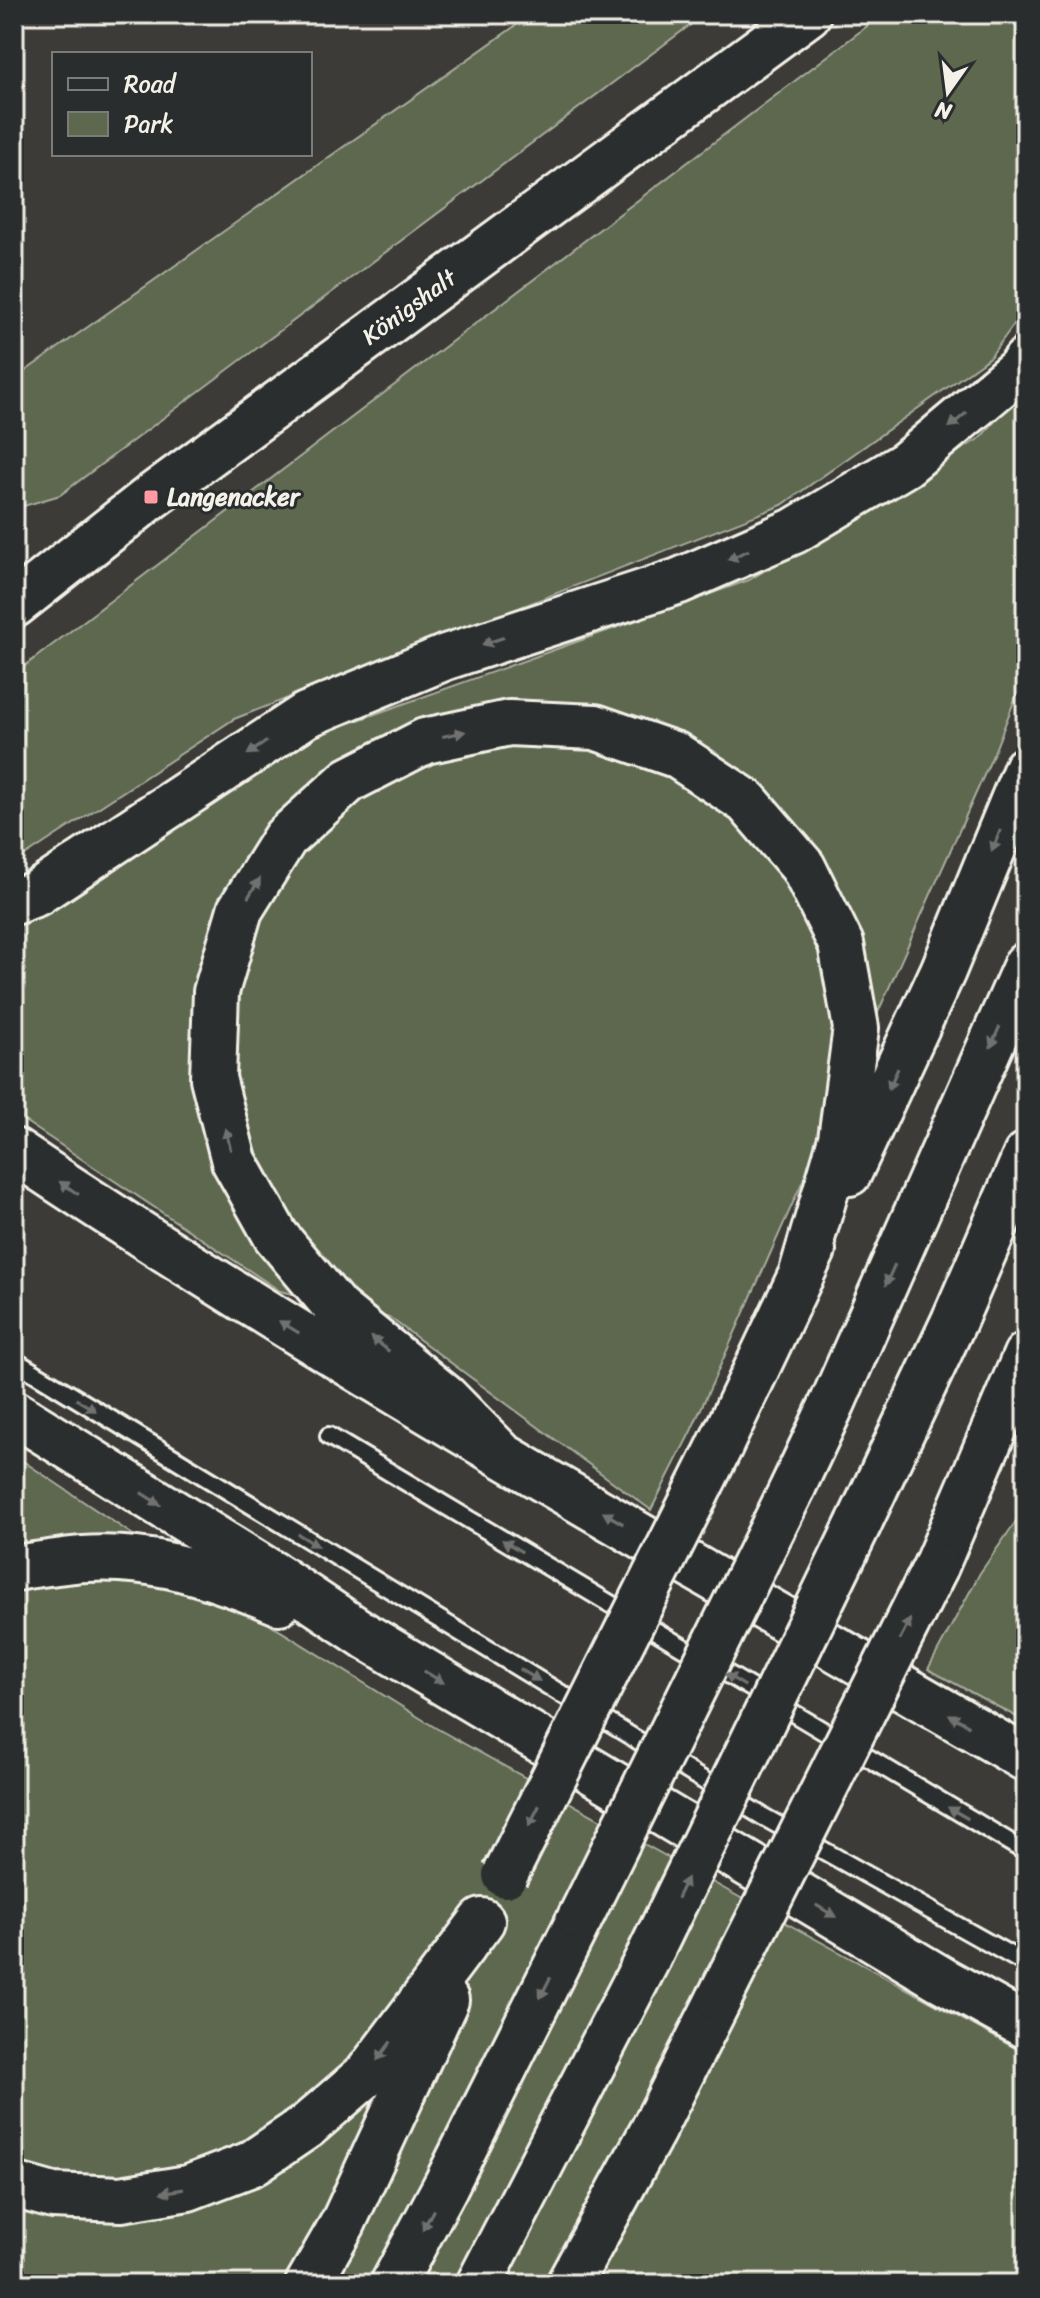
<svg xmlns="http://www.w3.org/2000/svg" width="1040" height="2298" font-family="Sriracha,sans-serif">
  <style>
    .green { fill: #5d684f; stroke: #a8ac9c; stroke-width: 2 }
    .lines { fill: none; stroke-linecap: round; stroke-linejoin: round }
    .service-casing { stroke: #f4f1e8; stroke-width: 22 }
    .secondary-casing { stroke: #f4f1e8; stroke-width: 50 }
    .motorway-casing { stroke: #f4f1e8; stroke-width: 50 }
    .service { stroke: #2a2d2e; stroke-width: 16 }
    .secondary { stroke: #2a2d2e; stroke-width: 44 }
    .motorway { stroke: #2a2d2e; stroke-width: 44 }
    .motorway-bridge-casing { stroke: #f4f1e8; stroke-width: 50; stroke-linecap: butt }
    .motorway-bridge { stroke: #2a2d2e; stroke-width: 44 }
    .oneway { fill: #71726f }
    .poi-dot { fill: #ff9aa2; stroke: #2a2d2e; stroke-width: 3 }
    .labels { text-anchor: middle; stroke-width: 6; stroke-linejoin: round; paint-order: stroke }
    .street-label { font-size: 24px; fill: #f4f1e8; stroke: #2a2d2e }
    .poi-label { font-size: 24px; font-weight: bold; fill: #f4f1e8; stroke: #2a2d2e; text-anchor: start }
  </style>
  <rect width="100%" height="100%" fill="#3c3b38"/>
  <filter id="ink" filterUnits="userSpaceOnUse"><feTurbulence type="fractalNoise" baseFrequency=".0125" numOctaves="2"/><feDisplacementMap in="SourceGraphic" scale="16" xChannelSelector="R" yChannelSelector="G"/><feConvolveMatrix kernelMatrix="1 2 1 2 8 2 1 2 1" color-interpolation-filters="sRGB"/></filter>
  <g filter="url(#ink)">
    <path class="green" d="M532,14H705L60,495L14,509V379Z
      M883,14H1026V308L990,357L782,505L234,719L14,863V674Z
      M1026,387V671L993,755L691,1431L651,1510L390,1318L280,1291L14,1114V916L72,899L311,737L749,580L980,438Z
      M14,1455L215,1590L436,1728L766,1912L1026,2054V2284H14Z
      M1026,1507V1722L928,1669L980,1573Z"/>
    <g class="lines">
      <g class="service-casing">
        <path id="service" d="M20,1364L762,1816L1026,1964
          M329,1436L1026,1852"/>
      </g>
      <g class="secondary-casing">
        <path id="secondary" d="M14,605L151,497L808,14"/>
      </g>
      <g class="motorway-casing">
        <path id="motorway" d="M14,902L37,893L306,715L446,657L679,581L794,531L906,464L1018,370L1026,360
          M14,1151C341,1370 686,1561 1026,1759
          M849,1173L943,971L1026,769
          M14,1413L279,1578L367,1637L941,1979L1026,2026
          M720,1446L813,1250
          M500,1453L445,1397L337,1309L276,1236L234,1161L213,1078L216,992L240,910L285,838L349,780L425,741L509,723L595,727L676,755L747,802L803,867L841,944L856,1028L841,1139L801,1276
          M793,1487L833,1402L1026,965
          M859,1523L954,1321L1026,1155
          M936,1566L1026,1355
          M14,1569C27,1565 43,1564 57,1562C140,1549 204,1572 279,1602
          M14,2185L53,2196L121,2199L188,2188L251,2164L307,2126L367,2074L482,1921
          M308,2284L343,2223L446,2000
          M393,2284L446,2185L580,1918
          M479,2284L648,1958
          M569,2284L652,2132L719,1999"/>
      </g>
      <use href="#service" class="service"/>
      <use href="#secondary" class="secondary"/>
      <use href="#motorway" class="motorway"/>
      <g class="motorway-bridge-casing">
        <path id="motorway-bridge" d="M505,1875L720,1446
          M580,1918L793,1487
          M648,1958L859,1523
          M719,1999L936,1566"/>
      </g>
      <use href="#motorway-bridge" class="motorway-bridge"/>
    </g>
    <defs><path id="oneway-solid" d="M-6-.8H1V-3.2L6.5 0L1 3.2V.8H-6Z" transform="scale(2)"/></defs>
    <g class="oneway">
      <use href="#oneway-solid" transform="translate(958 420) rotate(140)"/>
      <use href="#oneway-solid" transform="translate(738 555) rotate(156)"/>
      <use href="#oneway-solid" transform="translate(493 641) rotate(162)"/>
      <use href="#oneway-solid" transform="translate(454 734) rotate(-12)"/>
      <use href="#oneway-solid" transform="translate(257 748) rotate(146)"/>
      <use href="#oneway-solid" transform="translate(996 841) rotate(112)"/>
      <use href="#oneway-solid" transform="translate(254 888) rotate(-58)"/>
      <use href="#oneway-solid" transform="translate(995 1037) rotate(114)"/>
      <use href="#oneway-solid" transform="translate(893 1079) rotate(115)"/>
      <use href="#oneway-solid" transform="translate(228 1139) rotate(-104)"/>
      <use href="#oneway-solid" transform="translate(69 1188) rotate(-146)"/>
      <use href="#oneway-solid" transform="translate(890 1275) rotate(114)"/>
      <use href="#oneway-solid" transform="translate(289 1327) rotate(-149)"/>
      <use href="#oneway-solid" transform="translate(380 1344) rotate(-141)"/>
      <use href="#oneway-solid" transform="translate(86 1405) rotate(31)"/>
      <use href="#oneway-solid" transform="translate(151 1499) rotate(32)"/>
      <use href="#oneway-solid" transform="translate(613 1518) rotate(-150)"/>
      <use href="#oneway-solid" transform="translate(308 1540) rotate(31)"/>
      <use href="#oneway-solid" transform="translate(512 1546) rotate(-149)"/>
      <use href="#oneway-solid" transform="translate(905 1629) rotate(-63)"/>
      <use href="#oneway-solid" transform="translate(530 1675) rotate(31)"/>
      <use href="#oneway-solid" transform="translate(434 1677) rotate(31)"/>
      <use href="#oneway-solid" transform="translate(735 1680) rotate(-149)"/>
      <use href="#oneway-solid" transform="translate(959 1720) rotate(-150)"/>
      <use href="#oneway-solid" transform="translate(958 1813) rotate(-150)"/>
      <use href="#oneway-solid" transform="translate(534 1816) rotate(117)"/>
      <use href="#oneway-solid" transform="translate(682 1888) rotate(-64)"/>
      <use href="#oneway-solid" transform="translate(826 1911) rotate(31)"/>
      <use href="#oneway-solid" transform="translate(545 1988) rotate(117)"/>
      <use href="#oneway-solid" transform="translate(384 2051) rotate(127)"/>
      <use href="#oneway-solid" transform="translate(172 2191) rotate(171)"/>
      <use href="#oneway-solid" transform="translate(428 2220) rotate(118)"/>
    </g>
  </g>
  <rect class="poi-dot" x="143" y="489" width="16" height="16" rx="4"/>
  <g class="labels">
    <g class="street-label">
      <text transform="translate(409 307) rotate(-36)" y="8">Königshalt</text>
    </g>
    <g class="poi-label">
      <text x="167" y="505">Langenacker</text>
    </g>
  </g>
  <rect width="1040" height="2298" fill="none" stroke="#2a2d2e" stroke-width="48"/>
  <rect x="24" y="24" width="992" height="2250" fill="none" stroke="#f4f1e8" stroke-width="3" filter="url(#ink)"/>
  <rect x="52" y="52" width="260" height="104" fill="#2a2d2e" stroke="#7b7b78" stroke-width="2"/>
  <rect x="68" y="78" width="40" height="12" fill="#2a2d2e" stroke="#7b7b78" stroke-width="2"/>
  <text x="124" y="92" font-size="24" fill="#f4f1e8">Road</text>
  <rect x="68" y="112" width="40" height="24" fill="#5d684f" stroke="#7b7b78" stroke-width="2"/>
  <text x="124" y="132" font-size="24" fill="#f4f1e8">Park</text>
  <g transform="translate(948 92) rotate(194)" stroke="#2a2d2e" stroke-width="6" paint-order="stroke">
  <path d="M0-6L14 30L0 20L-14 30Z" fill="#f4f1e8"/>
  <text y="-12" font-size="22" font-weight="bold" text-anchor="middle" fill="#f4f1e8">N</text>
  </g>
</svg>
